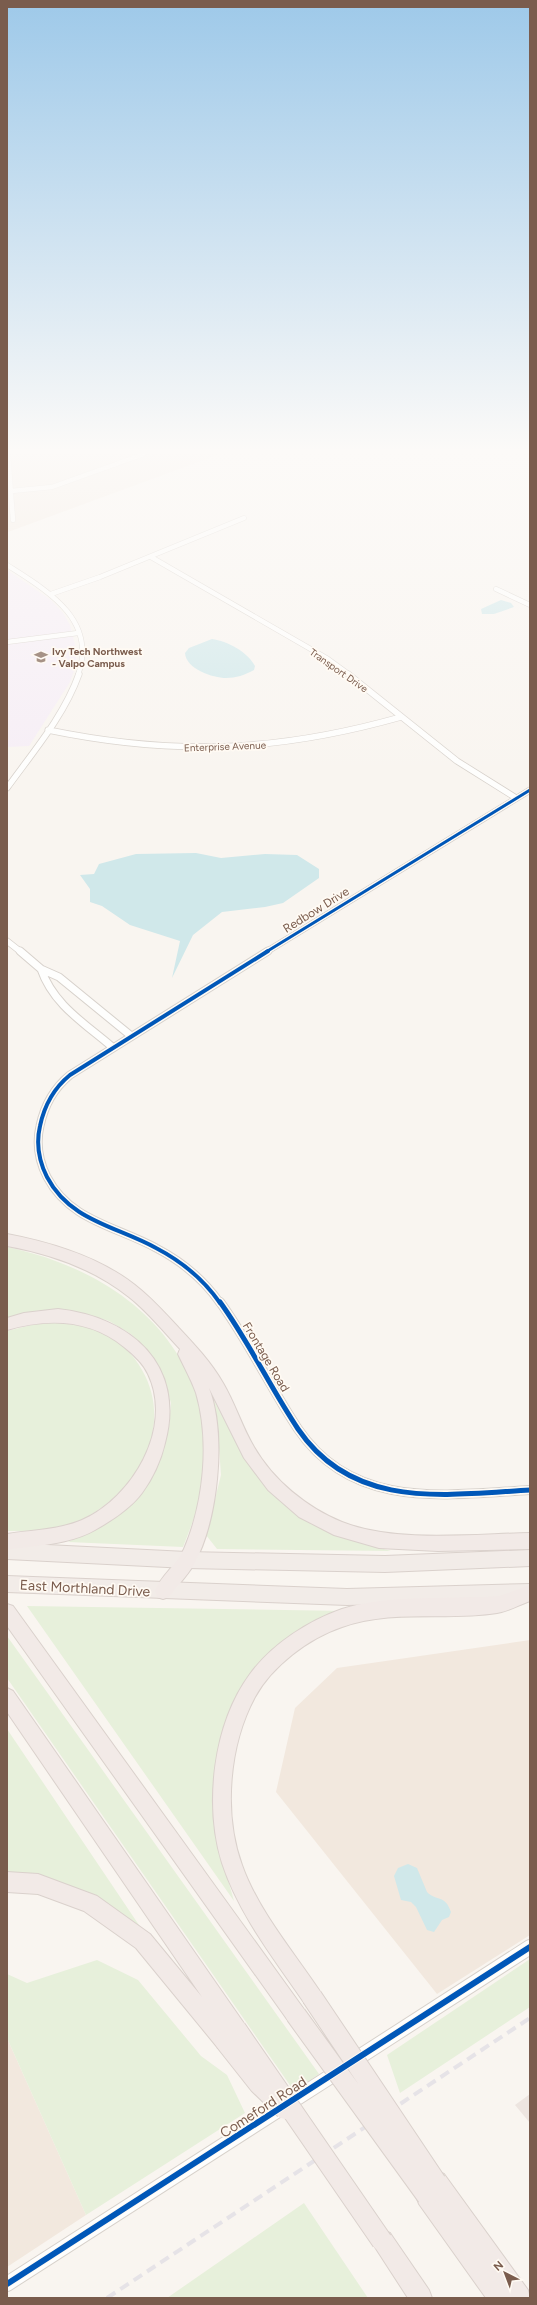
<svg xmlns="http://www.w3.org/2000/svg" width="537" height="2305" font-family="Figtree,sans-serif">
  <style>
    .residential { fill: #f2e8de }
    .industrial { fill: #ede5e0 }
    .education { fill: #f6eef6 }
    .green { fill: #e7f0db }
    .water { fill: #d0e8ea }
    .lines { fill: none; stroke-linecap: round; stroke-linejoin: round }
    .minor-far3-casing { stroke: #d7d1cb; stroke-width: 5.5 }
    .minor-far2-casing { stroke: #d7d1cb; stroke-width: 7 }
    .minor-far1-casing { stroke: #d7d1cb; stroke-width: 9 }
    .minor-casing { stroke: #d7d1cb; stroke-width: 10 }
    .tertiary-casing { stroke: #d7d1cb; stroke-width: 16 }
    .trunk-casing { stroke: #dad1cc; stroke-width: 2 }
    .motorway-casing { stroke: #dad1cc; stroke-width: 2 }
    .minor-far3 { stroke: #fefefd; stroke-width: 4.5 }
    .minor-far2 { stroke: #fefefd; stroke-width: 5.5 }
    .minor-far1 { stroke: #fefefd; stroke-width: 7 }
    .minor { stroke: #fefefd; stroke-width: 8 }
    .tertiary { stroke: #fefefd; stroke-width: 14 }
    .trunk { fill: #f2ece8; fill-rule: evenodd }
    .motorway { fill: #f2eae7; fill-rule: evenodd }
    .rail { stroke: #e6e3e7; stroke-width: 4; stroke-dasharray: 10 6; stroke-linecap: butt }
    .motorway-bridge-casing { stroke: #dad1cc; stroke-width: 22; stroke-linecap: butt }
    .motorway-bridge { stroke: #f2eae7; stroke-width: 20 }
    .cycleway-far3-casing { stroke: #fffaf3; stroke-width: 5 }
    .cycleway-far2-casing { stroke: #fffaf3; stroke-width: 6 }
    .cycleway-far1-casing { stroke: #fffaf3; stroke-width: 8 }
    .cycleway-casing { stroke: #fffaf3; stroke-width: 8 }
    .cycleway-far3 { stroke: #0057b8; stroke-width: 3 }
    .cycleway-far2 { stroke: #0057b8; stroke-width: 4 }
    .cycleway-far1 { stroke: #0057b8; stroke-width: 5 }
    .cycleway { stroke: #0057b8; stroke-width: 6 }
    .labels { text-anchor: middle; stroke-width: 3.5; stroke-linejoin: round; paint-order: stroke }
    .far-poi-label { font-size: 10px; font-weight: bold; fill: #7a5c4d; stroke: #fffaf3; text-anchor: start }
    .far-street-label { font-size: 10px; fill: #7a5c4d; stroke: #fffaf3 }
    .street-label { font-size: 12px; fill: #7a5c4d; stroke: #fffaf3 }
    .near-street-label { font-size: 14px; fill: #7a5c4d; stroke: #fffaf3 }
  </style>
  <rect width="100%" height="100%" fill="#f9f5f0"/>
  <path class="residential" d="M7,454H220L8,532Z
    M530,1640V1935L437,1994L276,1792L295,1708L337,1668Z
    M7,2038L86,2215L7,2267Z"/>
  <path class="industrial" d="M530,2094V2123L515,2105Z"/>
  <path class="education" d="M7,570L51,600L63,613L70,625L76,649V665L70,682L29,746L7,747Z"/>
  <path class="green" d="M7,1247C112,1269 202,1336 206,1451C207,1484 195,1517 183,1547L68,1542L97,1528L150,1479L163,1452L169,1425L171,1403L163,1377L149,1352L131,1334L109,1321L83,1313L55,1310L34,1311L7,1319Z
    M44,1322C66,1323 88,1325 109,1335C123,1343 134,1356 142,1370C176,1429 134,1495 79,1521C57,1532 31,1531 7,1531V1331Z
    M211,1395C238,1445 263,1502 319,1527C342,1538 367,1544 391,1551L217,1549L206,1535L221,1475L217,1420Z
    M27,1606L346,1611L276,1651L215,1772L213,1811L220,1852L234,1901Z
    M7,1636L319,2074L294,2091L7,1678Z
    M7,1729L143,1931L29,1874L7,1872Z
    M530,1959V2007L400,2093L387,2055Z
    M97,1960L138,1980L201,2056L227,2075L245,2113L86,2215L7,2038V1974L27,1983Z
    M304,2203L368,2298H167Z"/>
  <path class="water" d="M501,600L511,603L514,607L494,614H482L481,609Z
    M212,639C227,641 248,652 255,666L254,670C245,675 236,678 226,678C213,678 186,669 185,653L189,648Z
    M196,853L221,858L265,854L297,855L319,869V878L283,903L265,907L222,912L193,935L172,978L180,941L130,925L102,906L90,902V889L80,875L94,874L99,864L136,854Z
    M408,1864L417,1868L427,1892C437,1902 445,1894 451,1912L449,1917L442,1920L434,1932L427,1930L416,1907L411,1902L401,1900L394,1876L398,1868Z"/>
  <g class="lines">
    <g class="minor-far3-casing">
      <path id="minor-far3" d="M8,454L13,520
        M11,491L52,487L144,454
        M151,557L328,659L350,675
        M7,565C46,590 98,619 78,675
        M496,589L530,605
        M51,594L100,577L244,518
        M7,642L78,633"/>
    </g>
    <g class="minor-far2-casing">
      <path id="minor-far2" d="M348,674L457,761L516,798
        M48,730C174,756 277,752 401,717
        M7,788C33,752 64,716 79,674
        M7,941L21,952
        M266,952L530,790"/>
    </g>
    <g class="minor-far1-casing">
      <path id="minor-far1" d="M20,951L41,969
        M111,1046C84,1023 53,1004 41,969L59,977L130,1035
        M220,1303C204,1280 181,1261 156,1248C116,1226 70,1221 47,1177C39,1161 36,1143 40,1126C44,1107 54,1088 70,1075L268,951"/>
    </g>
    <g class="minor-casing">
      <path id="minor" d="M220,1302C249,1342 270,1387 298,1429C353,1510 444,1495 530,1490"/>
    </g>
    <g class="tertiary-casing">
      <path id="tertiary" d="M353,2061L530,1947
        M7,2284L339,2071"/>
    </g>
    <g class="trunk-casing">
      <path id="trunk" d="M7,1543L187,1552L385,1556L530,1550V1566L385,1572L187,1568L7,1559Z
        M7,1576L347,1589L530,1584V1600L347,1605L7,1592Z"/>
    </g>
    <g class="motorway-casing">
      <path id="motorway" d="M7,1234C54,1243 104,1258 141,1290C154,1301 166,1314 178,1327C194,1344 211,1362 223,1383C235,1403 242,1427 254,1447C273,1480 307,1508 342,1522C395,1543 473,1534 530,1533V1549L438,1551L379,1548L334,1535L299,1517L268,1490L244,1458L209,1388C227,1435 218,1522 193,1566C186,1577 177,1586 169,1597L163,1599L157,1597L155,1591C161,1575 177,1565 184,1549C204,1502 210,1441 196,1393C191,1379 184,1367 178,1354L180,1349C164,1332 148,1312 129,1297C94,1269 51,1254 7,1246Z
        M58,1309C131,1317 186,1365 165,1443C161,1460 153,1478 142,1493C131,1508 111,1521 95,1530C69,1545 36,1545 7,1550V1534C31,1530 59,1530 82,1520C132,1498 174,1428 148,1374C143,1363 134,1355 124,1347C90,1319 48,1318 7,1330V1318L24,1313Z
        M530,1585V1601C519,1605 509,1611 497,1613C446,1621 392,1609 342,1627C309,1638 272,1666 255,1697C229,1745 223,1813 242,1865C258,1910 292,1950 319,1990L322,1997L319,2004L312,2007L305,2004C275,1960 239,1915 222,1863C204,1805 213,1724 250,1674C272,1644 308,1621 342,1609C383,1596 429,1599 472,1597C481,1597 490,1597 498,1596C509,1594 519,1588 530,1585Z
        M7,1604L13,1606L303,2008L306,2015L303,2022L296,2025L289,2022L7,1626Z
        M7,1688L13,1691L243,2022L246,2029L243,2036L234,2038L232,2048L225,2051L218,2048L136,1948L84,1911L38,1894L7,1892V1872L38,1874L97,1896L150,1934L202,1997L7,1712Z
        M436,2171L444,2174L528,2290L530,2298H486L419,2204L416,2196L419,2188L427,2185L425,2182L428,2174Z
        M382,2230L390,2233L429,2290L432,2298H408L371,2241L374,2233Z"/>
    </g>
    <use href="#minor-far3" class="minor-far3"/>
    <use href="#minor-far2" class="minor-far2"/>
    <use href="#minor-far1" class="minor-far1"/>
    <use href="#minor" class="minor"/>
    <use href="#tertiary" class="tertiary"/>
    <use href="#trunk" class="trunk"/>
    <use href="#motorway" class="motorway"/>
    <path class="rail" d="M107,2298L530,2018"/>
    <g class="motorway-bridge-casing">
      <path id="motorway-bridge" d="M312,1997L436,2182
        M296,2015L427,2196
        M236,2029L382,2241
        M225,2041L259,2084L285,2109"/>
    </g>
    <use href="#motorway-bridge" class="motorway-bridge"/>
    <g class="cycleway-far3-casing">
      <path id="cycleway-far3" d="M266,952L530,790"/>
    </g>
    <g class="cycleway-far2-casing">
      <path id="cycleway-far2" d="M220,1303C204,1280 181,1261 156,1248C116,1226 70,1221 47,1177C39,1161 36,1143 40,1126C44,1107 54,1088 70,1075L268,951"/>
    </g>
    <g class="cycleway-far1-casing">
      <path id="cycleway-far1" d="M220,1302C249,1342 270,1387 298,1429C353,1510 444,1495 530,1490"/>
    </g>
    <g class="cycleway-casing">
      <path id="cycleway" d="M7,2284L530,1947"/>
    </g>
    <use href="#cycleway-far3" class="cycleway-far3"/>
    <use href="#cycleway-far2" class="cycleway-far2"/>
    <use href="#cycleway-far1" class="cycleway-far1"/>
    <use href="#cycleway" class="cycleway"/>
  </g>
  <linearGradient id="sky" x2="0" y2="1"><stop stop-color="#9ec9e9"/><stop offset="0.58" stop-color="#fcfaf8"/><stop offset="1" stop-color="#fcfaf8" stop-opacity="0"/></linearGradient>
  <rect width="537" height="777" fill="url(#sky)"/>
  <defs>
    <g id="university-bare" transform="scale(1.08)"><path d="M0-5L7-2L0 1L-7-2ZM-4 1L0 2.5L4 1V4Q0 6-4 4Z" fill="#a69286" stroke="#fffaf3" stroke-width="2.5" paint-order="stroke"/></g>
  </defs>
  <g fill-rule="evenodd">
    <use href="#university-bare" x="41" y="657"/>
  </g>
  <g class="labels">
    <g class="far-poi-label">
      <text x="52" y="655">Ivy Tech Northwest<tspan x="52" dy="12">- Valpo Campus</tspan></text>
    </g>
    <g class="far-street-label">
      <text transform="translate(339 670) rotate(35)" y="4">Transport Drive</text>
      <text transform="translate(225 746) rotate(-2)" y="4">Enterprise Avenue</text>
    </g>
    <g class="street-label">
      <text transform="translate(316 910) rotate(-32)" y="4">Redbow Drive</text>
      <text transform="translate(266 1357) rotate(59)" y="4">Frontage Road</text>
    </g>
    <g class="near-street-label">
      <text transform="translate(85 1588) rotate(3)" y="5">East Morthland Drive</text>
      <text transform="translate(263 2107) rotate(-33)" y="5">Comeford Road</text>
    </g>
  </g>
  <rect width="537" height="2305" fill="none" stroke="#7a5c4d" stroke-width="16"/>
  <g transform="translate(505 2273) rotate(318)" stroke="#fffaf3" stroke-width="3" paint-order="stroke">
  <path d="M0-3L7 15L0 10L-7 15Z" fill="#7a5c4d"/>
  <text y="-6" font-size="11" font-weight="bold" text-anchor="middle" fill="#7a5c4d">N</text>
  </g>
</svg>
